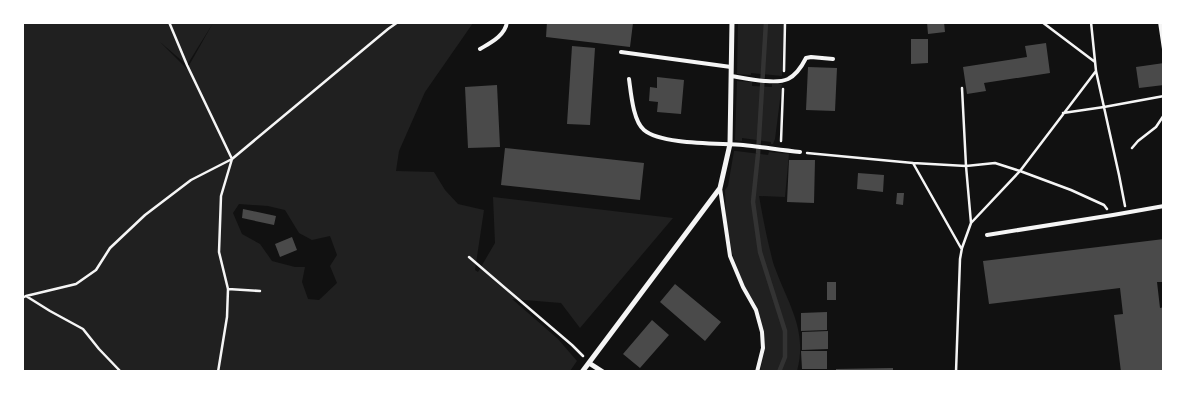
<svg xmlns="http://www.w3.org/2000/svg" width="1186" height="394" font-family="Georgia,serif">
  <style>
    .green { fill: #202020; fill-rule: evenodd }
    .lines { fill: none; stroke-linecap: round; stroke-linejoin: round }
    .stream { stroke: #333; stroke-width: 4.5 }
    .building { fill: #4a4a4a }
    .path { stroke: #f5f5f5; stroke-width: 2.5 }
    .service { stroke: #f5f5f5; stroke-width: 4 }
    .minor { stroke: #f5f5f5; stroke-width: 5 }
  </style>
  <rect width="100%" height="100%" fill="#111"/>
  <path class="green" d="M22,23H473L425,92L399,151L396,171L434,172L445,190L458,204L484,210L475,270L478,272L495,243L493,197L673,218L580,328L561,303L512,299L558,339L577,361L570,371H23ZM213,23L187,69L160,42L187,65ZM239,204L268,206L285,210L299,233L312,240L330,236L337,255L330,266L337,283L319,300L308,299L302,282L305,267H295L272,261L260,244L242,234L233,213Z
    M738,23H784L782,76L751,73V75L737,74Z
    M737,81L752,82V86L772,87V84H782L775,139L773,144H771V142L742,138V141L735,140Z
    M734,151H736L768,155L769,152L789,154L785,197L759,196C762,213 765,229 769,246C771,253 772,261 775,268C788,304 808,330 797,371H760L765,348V343L756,305L743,284L732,253L726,220L725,190L728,186Z"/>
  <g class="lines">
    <path class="stream" d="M766,22L758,154L753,202L760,252L785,331V357L779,372"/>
  </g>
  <path class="building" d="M547,22L633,23L630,47L546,37Z
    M927,22H944L945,32L928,34Z
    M911,39H928V63L911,64Z
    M1046,43L1050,73L984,83L986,91L967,94L963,67L1027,57L1025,46Z
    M572,46L595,48L590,125L567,124Z
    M1164,63V85L1139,88L1136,67Z
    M808,67L837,68L835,111L806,110Z
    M657,77L684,80L681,114L657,112L658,102L649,101L650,87L657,88Z
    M497,85L500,147L468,148L465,87Z
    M505,148L644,163L640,200L501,185Z
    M789,160H815L814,203L787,202Z
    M858,173L884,175L883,192L857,189Z
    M897,193H904L903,205L896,204Z
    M243,209L276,216L274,225L242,218Z
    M292,237L297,250L280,257L275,244Z
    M1164,239V282H1157L1160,308L1164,307V372H1121L1114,315L1123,314L1120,288L989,304L983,261Z
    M827,282H836V300H827Z
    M675,284L721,322L705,341L660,302Z
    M827,312V330L801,331V313Z
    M652,320L669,335L640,368L623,354Z
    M828,331V349L802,350V332Z
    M801,351H827V369H802Z
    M893,368V372H836V369Z"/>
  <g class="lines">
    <path class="path" d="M1042,22L1095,62
      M784,71L785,22
      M1096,71L1119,175L1125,206
      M962,88L966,166L971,223
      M1063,113L1104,107L1164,96
      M781,141L783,89
      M1132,148L1138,141L1156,127L1164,115
      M807,153L913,163L961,248
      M913,163L966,166L995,163L1020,171L1071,190L1104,205L1107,209
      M469,257L572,345L583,356
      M228,289L260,291
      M26,296L50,311L83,329L99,349L121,372
      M22,298L26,296L76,284L96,270L110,248L145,215L191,180L232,159L187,65L169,22
      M22,370L23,372
      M218,372L227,317L228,289L219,252L221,196L232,159L388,29L398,22
      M956,372L960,259L962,248L971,223L1020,171L1096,71L1091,22"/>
    <path class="service" d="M1160,22L1164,49
      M480,49C490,43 505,36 507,22
      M621,52L731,67
      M731,76C745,78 775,85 788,79C796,75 802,66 806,58L811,57L833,59
      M629,79C631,93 633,121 644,130C662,145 718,143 743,145C762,147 781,150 800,152
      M720,188L730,256L743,287L756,310L762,332L763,348L757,372
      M987,235L1113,215L1164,206"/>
    <path class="minor" d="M589,363L603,372
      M582,372L720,188L730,144L732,22"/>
  </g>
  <rect width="1186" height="394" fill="none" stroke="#ffffff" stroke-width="48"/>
</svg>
